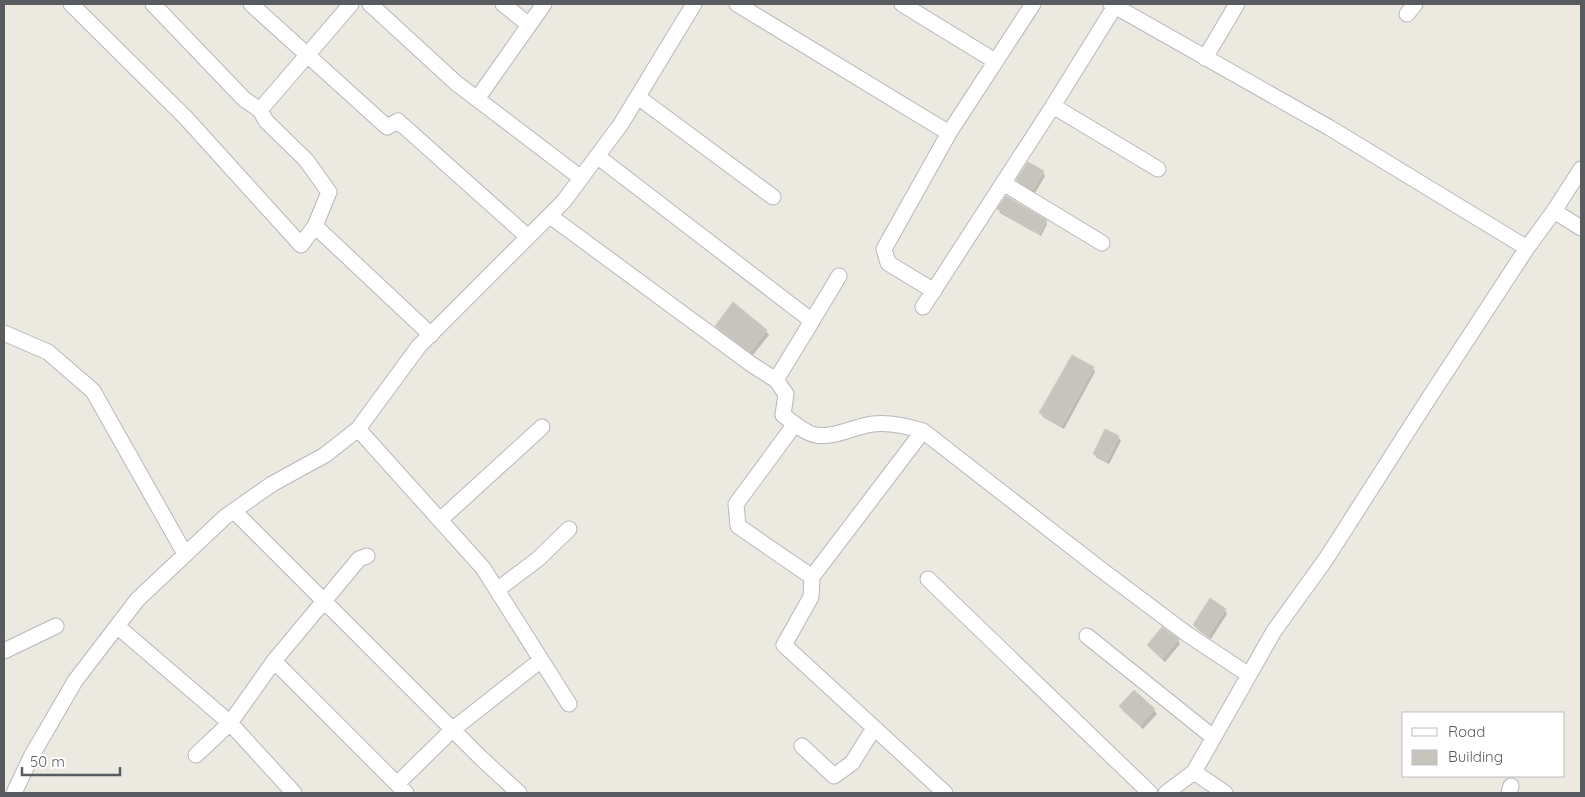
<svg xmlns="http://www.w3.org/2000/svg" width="1585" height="797" font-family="Quicksand,sans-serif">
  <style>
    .shadow { fill: #0003 }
    .building { fill: #c7c4bd; stroke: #d1cabe }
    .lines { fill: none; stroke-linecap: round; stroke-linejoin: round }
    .minor-casing { stroke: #b5b8bd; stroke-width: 17 }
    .minor { stroke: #fff; stroke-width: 15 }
  </style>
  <rect width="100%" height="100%" fill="#ece9e0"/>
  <path class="shadow" d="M1043,172L1045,176L1035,193L1020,184L1018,180Z
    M999,210L1046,221L1047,224L1041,236L1000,213Z
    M716,326L766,331L769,335L753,355L719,330Z
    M1093,368L1095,372L1064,429L1043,417L1041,413Z
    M1106,431L1118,437L1121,441L1109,464L1097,458L1094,454Z
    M1225,610L1227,614L1211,639L1197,629L1194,625Z
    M1178,640L1180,644L1165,662L1151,649L1148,645Z
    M1121,706L1154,710L1157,714L1143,729L1123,711Z"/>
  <path class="building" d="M1028,162L1044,171L1033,190L1016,180Z
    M1006,196L1047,220L1039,234L997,209Z
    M733,302L767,330L750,352L715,326Z
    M1072,355L1094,367L1062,426L1039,413Z
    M1105,429L1119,436L1107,461L1093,454Z
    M1210,598L1226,609L1209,635L1193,625Z
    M1162,627L1179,639L1163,658L1147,645Z
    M1134,690L1155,709L1140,726L1119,706Z"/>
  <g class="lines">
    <g class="minor-casing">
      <path id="minor" d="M71,4L186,118L301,245L315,226L431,335
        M153,4L244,99L260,110L266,121L306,160L329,192L315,226
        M251,4L387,127L398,121L528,237
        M370,4L456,83L581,178
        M503,4L529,25
        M737,4L949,133L1033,4
        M902,4L995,61
        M1111,4L1330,128L1527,248L1554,211L1581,169
        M1407,14L1415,4
        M1205,58L1237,4
        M638,97L773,197
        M477,99L544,4
        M1053,106L1158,169
        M260,110L351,4
        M597,156L812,321L776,380
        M1003,183L1102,243
        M1554,211L1581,228
        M550,216L751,364L776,380L786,394L783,415C791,421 806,434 816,435C836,438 854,426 873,424C891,422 907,426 923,431L1099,568L1187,634L1249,675
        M934,291L888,263L884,249L949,133
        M923,307L1053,106L1115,6
        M812,321L839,276
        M4,333L48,352L93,391L185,554
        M795,424L736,504L738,526L812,577
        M358,429L483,568L569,704
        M923,431L812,577L811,597L784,645L945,793
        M234,511L481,758L519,793
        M440,520L542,427
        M928,579L1150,793
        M497,590L538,559L569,529
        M117,626L230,723L294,793
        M1087,636L1213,737
        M4,651L56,626
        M274,661L406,793
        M802,746L834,776L852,763L874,728
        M196,755L230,723L274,661L359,559L367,556
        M397,784L452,730L541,660
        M14,793L32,755L75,681L137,600L225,517L272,484L325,455L358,429L419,346L564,201L621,124L694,4
        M1166,793L1194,772
        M1225,793L1194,772L1274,631L1326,559L1427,401L1527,248
        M1509,793L1511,786"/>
    </g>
    <use href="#minor" class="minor"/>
  </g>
  <rect width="1585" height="797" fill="none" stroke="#585c61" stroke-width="10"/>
  <rect x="1402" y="712" width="162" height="65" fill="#ffffff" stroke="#bcbec0"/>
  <rect x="1412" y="728" width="25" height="8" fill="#ffffff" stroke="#bcbec0"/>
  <text x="1448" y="737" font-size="15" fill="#585c61">Road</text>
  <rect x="1412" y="750" width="25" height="15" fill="#c7c4bd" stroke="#bcbec0"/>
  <text x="1448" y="762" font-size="15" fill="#585c61">Building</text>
  <path d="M22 767v8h98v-8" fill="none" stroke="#585c61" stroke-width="2.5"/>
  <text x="30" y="767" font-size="15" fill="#585c61" stroke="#ffffff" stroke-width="4" paint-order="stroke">50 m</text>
</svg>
